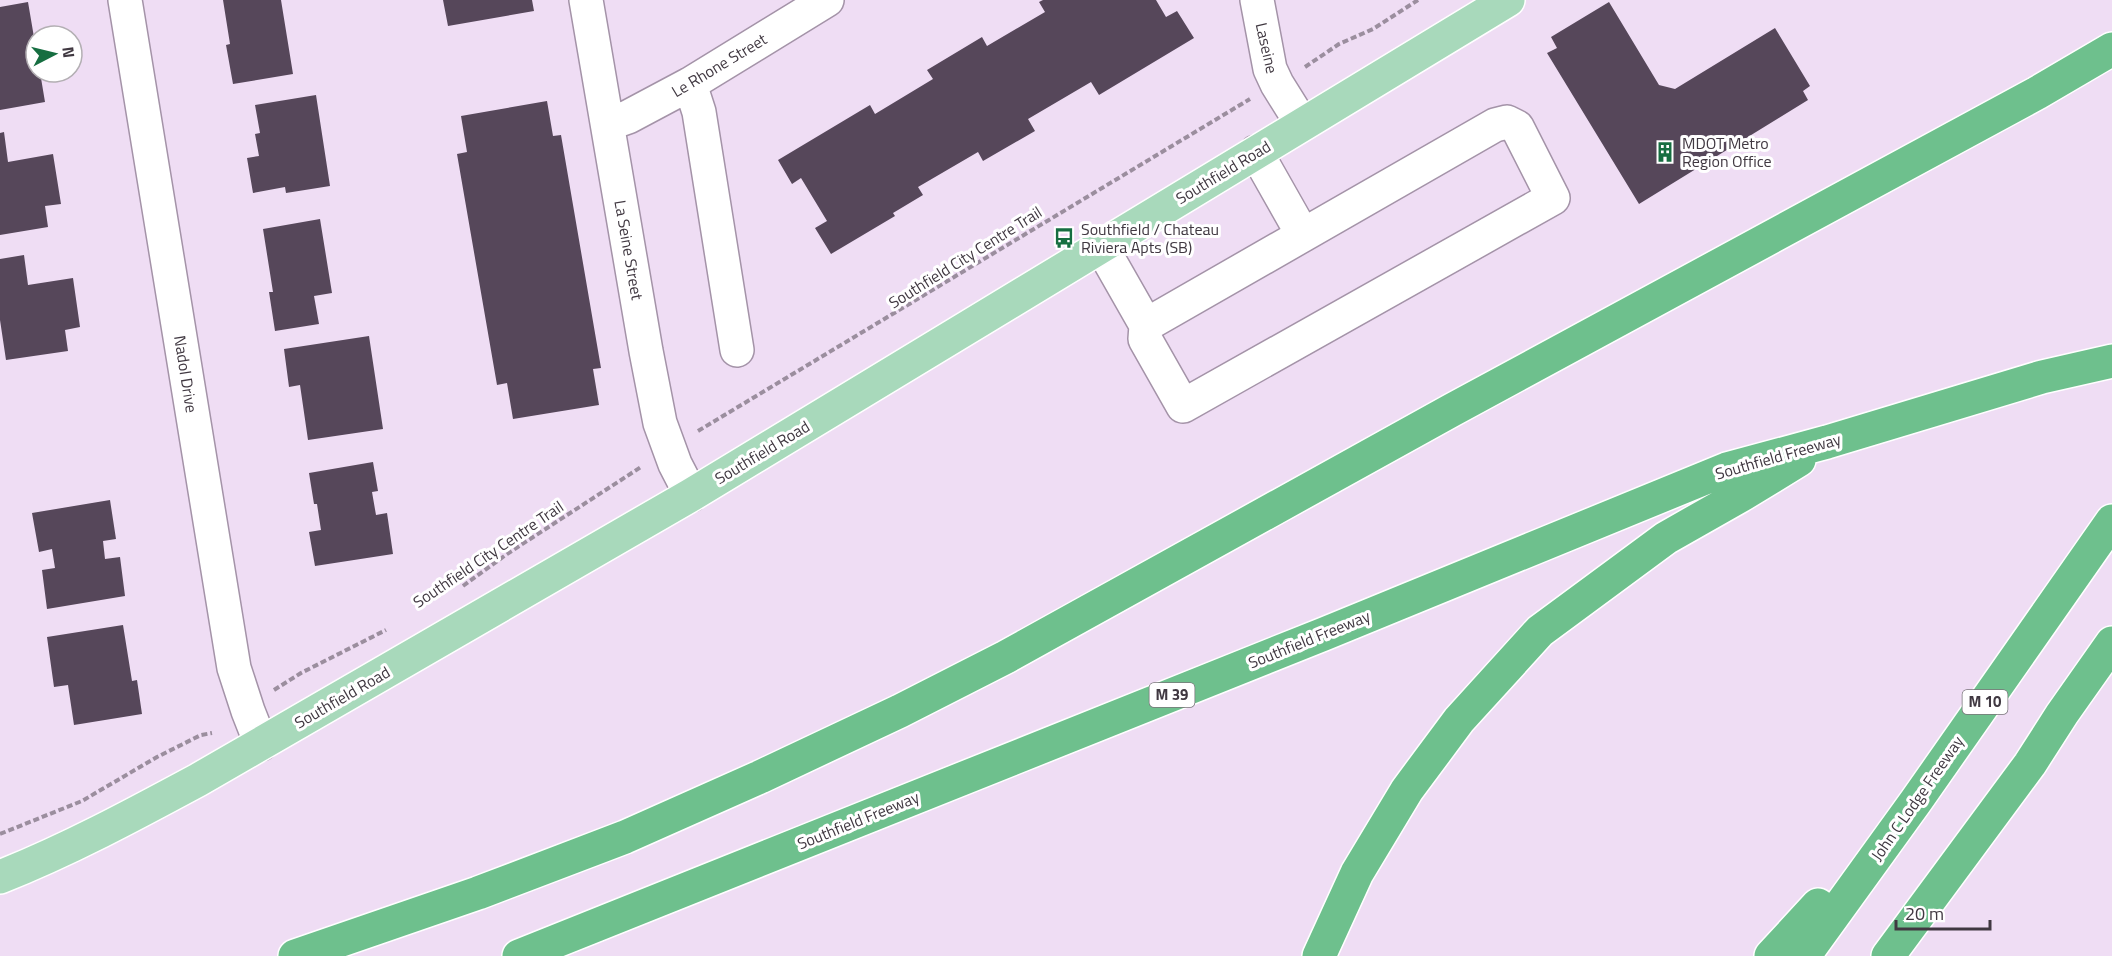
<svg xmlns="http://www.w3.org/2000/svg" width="2112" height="956" font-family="'Titillium Web',sans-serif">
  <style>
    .building { fill: #56475a }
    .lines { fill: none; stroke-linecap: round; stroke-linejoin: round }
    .minor-casing { stroke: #a493a8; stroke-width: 36 }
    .major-casing { stroke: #fff; stroke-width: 36 }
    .highway-casing { stroke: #fff; stroke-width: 36 }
    .path { stroke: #9b8e9e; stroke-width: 4; stroke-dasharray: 6 3; stroke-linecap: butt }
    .minor { stroke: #fff; stroke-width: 33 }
    .major { stroke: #a8d9bb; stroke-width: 33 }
    .highway { stroke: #6ec08d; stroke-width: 33 }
    .labels { text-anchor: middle; stroke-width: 6; stroke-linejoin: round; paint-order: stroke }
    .shield { fill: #fff; stroke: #79747a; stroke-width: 1.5 }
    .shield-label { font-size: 15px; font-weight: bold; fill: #403841 }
    .street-label { font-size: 16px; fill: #403841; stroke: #fff }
    .poi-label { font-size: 16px; fill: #403841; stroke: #fff; text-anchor: start }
  </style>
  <rect width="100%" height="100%" fill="#efddf4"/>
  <path class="building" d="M223,0H281L293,74L233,84L226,45L230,44Z
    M443,0H532L534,11L448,26Z
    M1043,0H1156L1166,17L1177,11L1194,38L1099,95L1091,82L1028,119L1035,131L983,161L978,152L918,187L923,195L893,213L895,216L831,254L815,228L827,221L801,178L792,184L778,160L870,105L875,114L933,79L927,70L982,37L987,46L1045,12L1039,2Z
    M28,2L36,49V72H40L45,102L0,110V7Z
    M1609,2L1659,85L1675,89L1775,28L1810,86L1803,91L1808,100L1639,204L1547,53L1557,48L1551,37Z
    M316,95L330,186L286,193L285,187L253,193L247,158L259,156L255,134L260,133L255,105Z
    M547,101L553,136L561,135L601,368L593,369L599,405L513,419L507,383L497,385L457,154L467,152L461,116Z
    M4,132L8,162L53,154L61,204L45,206L48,227L0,235V133Z
    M320,219L332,293L314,296L319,324L275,331L269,292H273L263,229Z
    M24,255L28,285L73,278L80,327L65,330L68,351L6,360L0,320V259Z
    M369,336L383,429L308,440L300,385L289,387L284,349Z
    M373,462L378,491L372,492L376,515L387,513L393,554L315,566L309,532L321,530L317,504H314L309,473Z
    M110,500L116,539L103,541L105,559L120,557L125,596L47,609L42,570L55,568L52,549L39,552L32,513Z
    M123,625L132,681L137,680L142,714L74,725L68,685L54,687L47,637Z"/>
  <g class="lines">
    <g class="minor-casing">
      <path id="minor" d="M125,0L234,668L248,711L261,744
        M586,0L646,351L660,423L675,464L691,495
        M1257,0L1270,69L1277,84L1302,124
        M690,84L699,112L737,350
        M608,124L628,117L690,84L827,0
        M1256,152L1303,235
        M1101,246L1146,325L1495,125L1507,122L1517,127L1553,198L1183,406L1145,339L1146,325"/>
    </g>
    <g class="major-casing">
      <path id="major" d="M0,877C68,850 133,815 198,780L691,495L1508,0"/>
    </g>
    <g class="highway-casing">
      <path id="highway" d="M295,956L478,893L625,837L760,777L900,711L1006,657L1452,410L2037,93L2112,49
        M519,956L1324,634L1727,469L1827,442L2042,377L2112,361
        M1319,956L1357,873L1407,790L1459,720L1540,631L1666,538L1740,496L1799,460
        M1771,956L1818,905
        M1804,956L1916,801L2112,521
        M1888,956L2030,764L2062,714L2112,643"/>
    </g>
    <path class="path" d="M1305,67L1339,44L1373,29L1418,0
      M698,431L1250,99
      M463,586L507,554L641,467
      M274,690L301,673L386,630
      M0,834L82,801L157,757L201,735L212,733"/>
    <use href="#minor" class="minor"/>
    <use href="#major" class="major"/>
    <use href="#highway" class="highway"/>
  </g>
  <defs>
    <g id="building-bare" transform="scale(1.62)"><path d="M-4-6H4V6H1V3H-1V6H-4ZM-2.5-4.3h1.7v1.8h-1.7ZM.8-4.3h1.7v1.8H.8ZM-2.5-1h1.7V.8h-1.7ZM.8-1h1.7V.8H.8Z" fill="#166e41" stroke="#fff" stroke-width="2.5" paint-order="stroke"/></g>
    <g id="bus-bare" transform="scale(1.62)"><path d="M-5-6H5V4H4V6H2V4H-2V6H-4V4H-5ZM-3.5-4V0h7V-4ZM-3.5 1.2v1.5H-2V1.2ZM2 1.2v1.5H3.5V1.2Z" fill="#166e41" stroke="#fff" stroke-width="2.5" paint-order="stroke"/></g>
  </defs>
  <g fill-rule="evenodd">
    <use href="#building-bare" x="1665" y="152"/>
    <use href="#bus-bare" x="1064" y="238"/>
  </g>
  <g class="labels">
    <g class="shield">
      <rect x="1149.5" y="683" width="45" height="24" rx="4.5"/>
      <rect x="1962.5" y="690" width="45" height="24" rx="4.5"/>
    </g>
    <g class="shield-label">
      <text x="1172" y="700">M 39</text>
      <text x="1985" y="707">M 10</text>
    </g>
    <g class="street-label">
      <text transform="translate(1267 48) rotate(77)" y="6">Laseine</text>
      <text transform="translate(719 65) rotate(-31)" y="6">Le Rhone Street</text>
      <text transform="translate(1223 172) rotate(-31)" y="6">Southfield Road</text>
      <text transform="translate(629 250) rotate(80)" y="6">La Seine Street</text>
      <text transform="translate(965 257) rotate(-32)" y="6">Southfield City Centre Trail</text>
      <text transform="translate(186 374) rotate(81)" y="6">Nadol Drive</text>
      <text transform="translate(762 452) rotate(-31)" y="6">Southfield Road</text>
      <text transform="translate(1778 456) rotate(-16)" y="6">Southfield Freeway</text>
      <text transform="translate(488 554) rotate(-34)" y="6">Southfield City Centre Trail</text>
      <text transform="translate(1309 639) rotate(-22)" y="6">Southfield Freeway</text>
      <text transform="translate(342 697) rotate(-30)" y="6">Southfield Road</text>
      <text transform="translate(1917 798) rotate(-55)" y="6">John C Lodge Freeway</text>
      <text transform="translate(858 820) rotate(-22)" y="6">Southfield Freeway</text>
    </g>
    <g class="poi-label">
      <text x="1682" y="149">MDOT Metro<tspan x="1682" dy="18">Region Office</tspan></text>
      <text x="1081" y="235">Southfield / Chateau<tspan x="1081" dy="18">Riviera Apts (SB)</tspan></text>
    </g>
  </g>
  <g transform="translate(54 54) rotate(83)"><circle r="28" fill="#ffffff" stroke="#b3afb3" stroke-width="1.5"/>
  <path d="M0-4.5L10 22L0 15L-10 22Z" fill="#166e41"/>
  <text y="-9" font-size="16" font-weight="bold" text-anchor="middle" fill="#403841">N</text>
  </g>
  <path d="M1896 920v9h94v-9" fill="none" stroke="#403841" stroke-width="3"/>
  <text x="1905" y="920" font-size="18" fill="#403841" stroke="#ffffff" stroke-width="4.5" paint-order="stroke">20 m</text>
</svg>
